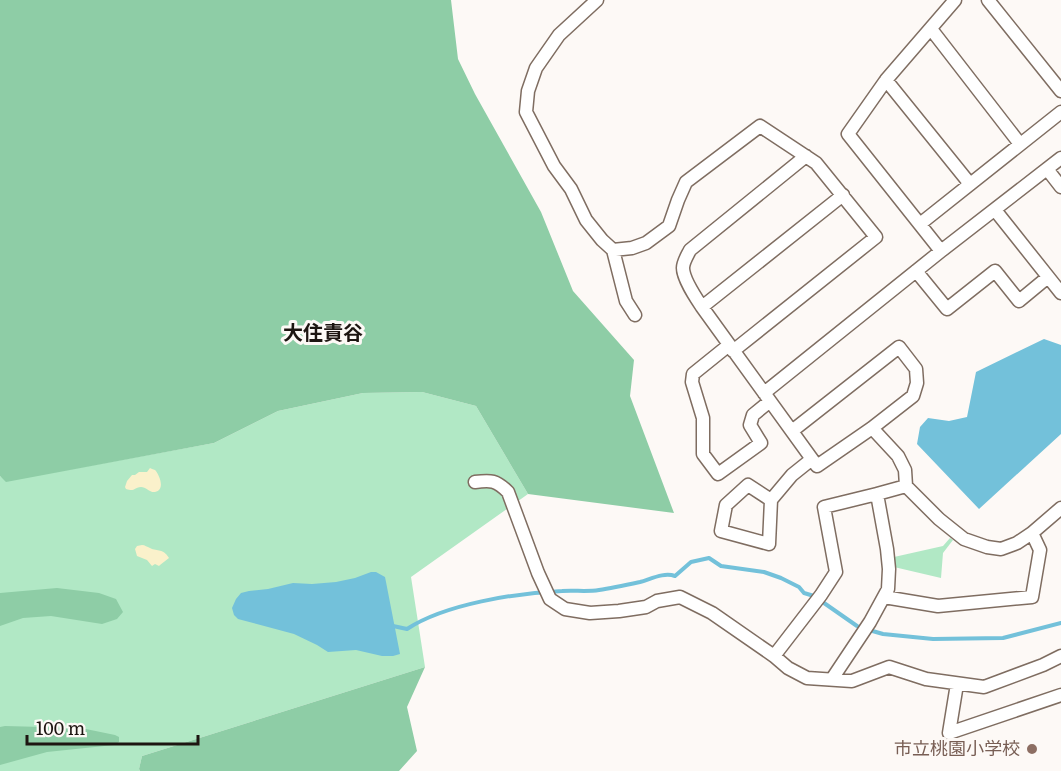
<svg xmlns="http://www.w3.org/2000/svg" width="1061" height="771" font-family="Literata,'Noto Sans JP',serif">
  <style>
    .green { fill: #b1e8c5 }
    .forest { fill: #8ecda6 }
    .sand { fill: #faf1cb }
    .water { fill: #73c1da }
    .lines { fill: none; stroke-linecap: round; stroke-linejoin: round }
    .stream { stroke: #73c1da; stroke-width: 4 }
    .minor-casing { stroke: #7f6d61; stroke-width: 15 }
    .minor { stroke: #fff; stroke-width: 12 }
    .education-dot { fill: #8d6e63; stroke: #fdf9f6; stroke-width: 2 }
    .labels { text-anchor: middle; stroke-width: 6; stroke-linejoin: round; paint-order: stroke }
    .education-label { font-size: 18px; fill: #785e54; stroke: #fdf9f6; text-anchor: end }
    .neighbourhood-label { font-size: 20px; font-weight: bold; fill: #1d1511; stroke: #fdf9f6 }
  </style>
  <rect width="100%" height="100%" fill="#fdf9f6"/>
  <path class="green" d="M422,392L476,406L528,494L411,577L425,667L142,756L139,769L140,771H0V476L6,481L214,443L278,411L363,393Z
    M950,538L953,540L943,553L941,578L894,567V557L943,546Z"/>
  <path class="forest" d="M0,0H451L458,59L475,94L541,212L573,291L634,360L630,396L674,513L528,494L476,406L422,392L363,393L278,411L214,443L6,482L0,476Z
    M57,588L99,593L116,599L123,612L117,619L102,624L51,616L23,618L0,626V593Z
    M425,667L407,707L417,751L399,771H140L139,769L142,756Z
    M5,726L81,728L115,735L119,737V742L114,745L47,752L0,765V727Z"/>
  <path class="sand" d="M150,468C151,469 153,469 155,470C159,474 166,490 155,492C150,493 146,487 141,487C133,488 135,492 126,489L125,487L127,481L132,475H135L139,472H147Z
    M142,545C145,545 147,547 150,548C158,552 163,548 169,558L160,565L159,566L155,564L152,566L147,560L137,556L135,549L137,546Z"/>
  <path class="water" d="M1044,339L1061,345V434L979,509L917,444L920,427L928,418L949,421L967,417L976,372Z
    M371,572H376L385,577L386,582L400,654L393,656H382L356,650L328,652L317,645L294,634L238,619L234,615L232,608L236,599L241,593L249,591L268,589L293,583L312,584L336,582L355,578Z"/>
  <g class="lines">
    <path class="stream" d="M393,626L407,629C445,604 516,593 562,591C574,590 587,592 599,590C612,588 626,585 640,582C651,579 664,572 675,576L691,562L709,558L721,566L764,572L781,578L799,587L804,593L814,596L857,626L862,628
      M869,630L883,634L933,639L1003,638L1061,623"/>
    <g class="minor-casing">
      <path id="minor" d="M597,0L559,35L536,68L528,91L526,112L554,166L571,189L586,220L602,240L613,250L632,248L646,243L669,226L678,200L686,182L760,126L816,163L876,237L733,351
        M988,0L1061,91
        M931,29L1020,144
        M886,80L970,184
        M1047,169L1061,187
        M995,210L1061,293
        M920,224L1061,112
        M613,250L626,301L635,315
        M941,251L848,134L886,80L955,0
        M916,271L947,309L995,271L1019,301L1048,277
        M702,307L843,195
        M729,345L693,374L692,382L703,418V454L718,474L761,443L750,425L753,415L770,401
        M764,393L941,251L1061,158
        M872,428L898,456L905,470L906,486L939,519L964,539L987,547L1001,549L1017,543L1032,533L1061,508
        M792,431L899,347L916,369L917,383L913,396L872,428L817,466L702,307C696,298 683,279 683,268C683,262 687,256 690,250L806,156
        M475,482C491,480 496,480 508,492L538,573L550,599L565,609L590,613L619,611L646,607L657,601L680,597L712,613L774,656L788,668L807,678L852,681L889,667L926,679L984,687L1043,665L1061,656
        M771,500L748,485L726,505L721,531L769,544L771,500L792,475L812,459
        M884,597L938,606L1032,597L1040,550L1032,533
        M774,656L821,595L836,572L824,507L877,494
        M832,679L870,622L888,589L889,569L887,549L877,494L906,486
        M957,684L949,733L1061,695"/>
    </g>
    <use href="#minor" class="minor"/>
  </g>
  <circle class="education-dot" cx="1032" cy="749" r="6"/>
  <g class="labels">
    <g class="education-label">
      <text x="1020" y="755">市立桃園小学校</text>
    </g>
    <g class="neighbourhood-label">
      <text x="323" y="340">大住責谷</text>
    </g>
  </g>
  <path d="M27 735v9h171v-9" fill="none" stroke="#1d1511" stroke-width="3"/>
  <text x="36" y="735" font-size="18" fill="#1d1511" stroke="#fdf9f6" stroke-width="4.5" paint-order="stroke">100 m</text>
</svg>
